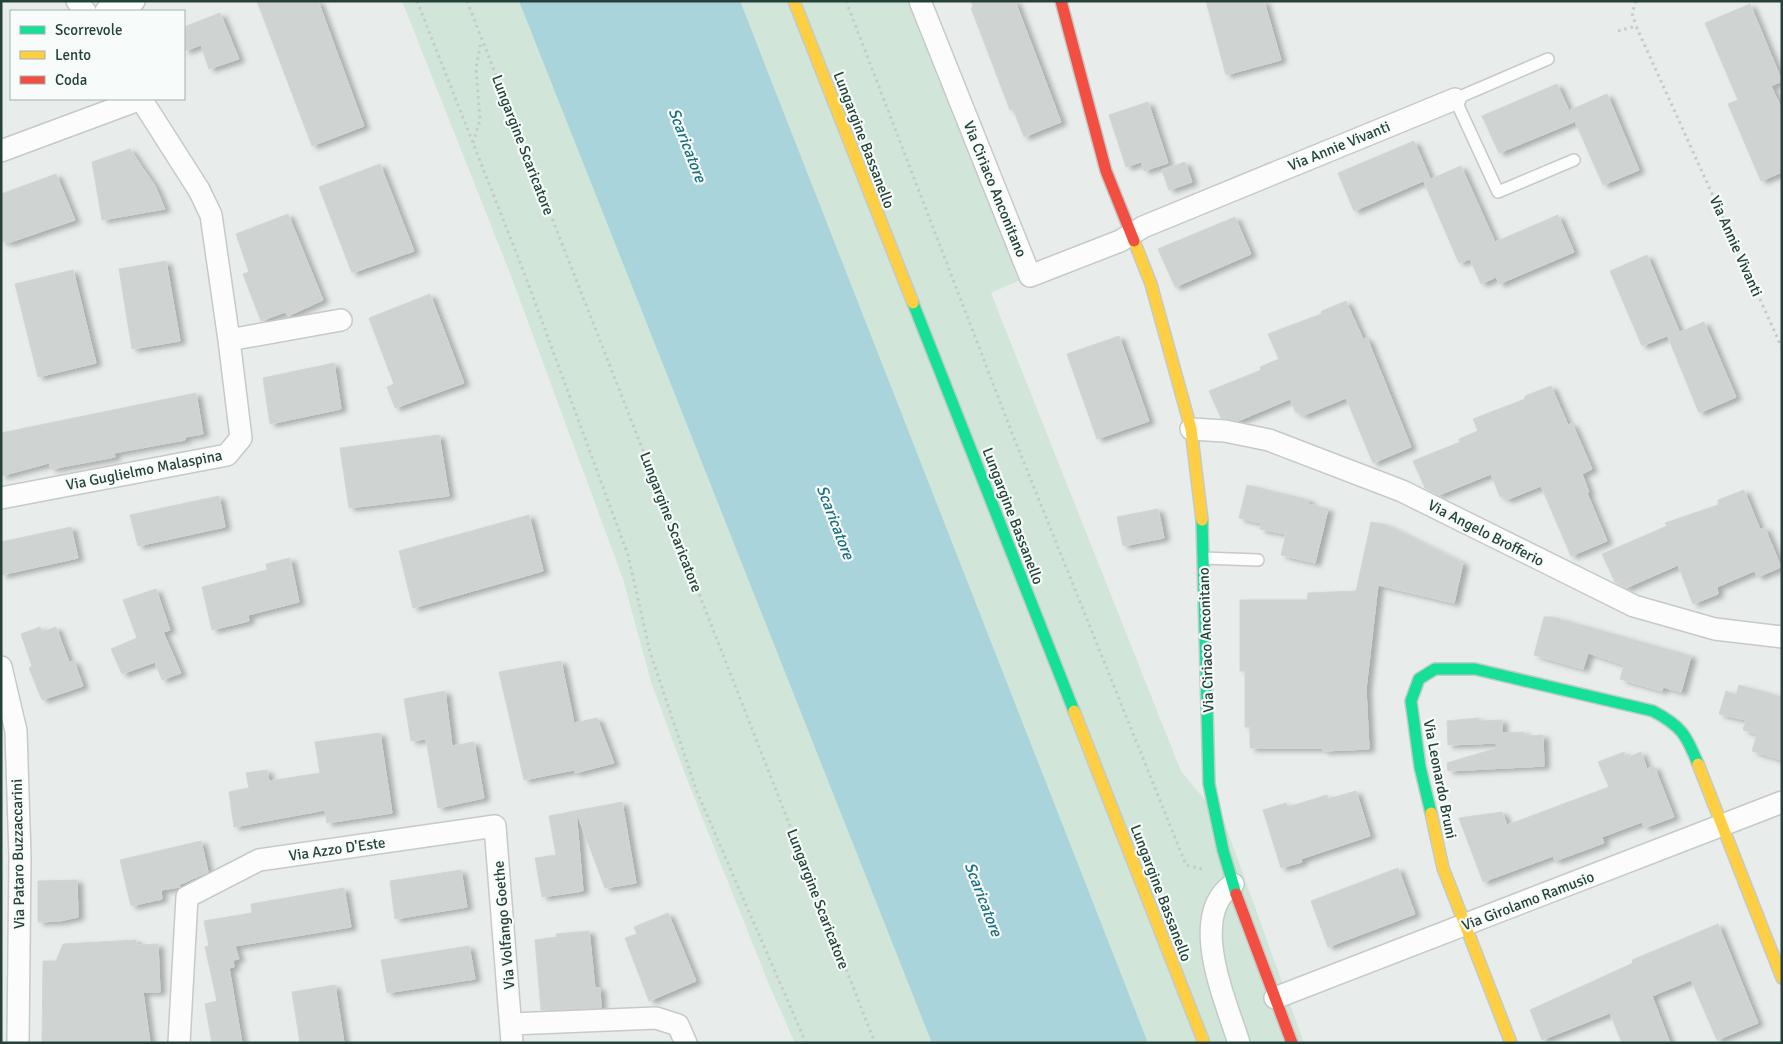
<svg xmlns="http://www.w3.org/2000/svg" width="1783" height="1044" font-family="Signika,sans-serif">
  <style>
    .green { fill: #d1e6d8 }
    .water { fill: #a9d4db }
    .building { fill: #cfd4d2; stroke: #d1d6d4; filter: url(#shadow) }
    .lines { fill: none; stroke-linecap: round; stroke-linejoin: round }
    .lane-casing { stroke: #c5cac8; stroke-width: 14 }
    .street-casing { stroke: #c5cac8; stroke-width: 24 }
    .fast-casing { stroke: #c3cbc8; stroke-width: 14 }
    .slow-casing { stroke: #c3cbc8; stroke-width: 14 }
    .jam-casing { stroke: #c3cbc8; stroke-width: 14 }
    .path { stroke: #c3ccca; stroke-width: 3; stroke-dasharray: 2.5 4; stroke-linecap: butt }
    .lane { stroke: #fcfcfc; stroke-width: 11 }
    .street { stroke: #fcfcfc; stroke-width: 21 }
    .fast { stroke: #16e098; stroke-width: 11 }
    .slow { stroke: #ffcf43; stroke-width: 11 }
    .jam { stroke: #f24e42; stroke-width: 11 }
    .labels { text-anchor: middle; stroke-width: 4.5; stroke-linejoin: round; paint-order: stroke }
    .street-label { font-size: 15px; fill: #24423a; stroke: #f7fbf9 }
    .water-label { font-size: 16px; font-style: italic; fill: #1c6f80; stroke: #f7fbf9 }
  </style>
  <defs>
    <filter id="shadow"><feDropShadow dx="5.5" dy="3" stdDeviation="2.5" flood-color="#0004"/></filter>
  </defs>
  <rect width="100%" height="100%" fill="#e8edeb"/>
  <path class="green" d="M402,1H919L1029,276L991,293L1181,771L1225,824L1304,1043H795L770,987L688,782L651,682L623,579L511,276Z"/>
  <path class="water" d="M519,1H740L1148,1043H932Z"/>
  <path class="building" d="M257,1H318L364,126L312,146Z
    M971,1H1015L1061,122L1024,137L1013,109L1010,110L971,8L973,7Z
    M1206,1H1264L1281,60L1226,75Z
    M1750,4L1782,81L1771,86L1782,110V172L1761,181L1728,104L1738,100L1705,23Z
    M220,13L239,59L209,69L201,45L184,51V27Z
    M1557,84L1574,122L1499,153L1482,116Z
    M1607,94L1639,170L1603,185L1570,110Z
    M1148,102L1168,163L1144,171L1141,162L1126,167L1109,115Z
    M1414,141L1430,178L1354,211L1338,173Z
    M130,149L155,186L165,209L102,220L92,162Z
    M1185,162L1192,182L1169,190L1162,170Z
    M380,164L414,251L352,273L319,187Z
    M1461,166L1495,242L1558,215L1574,252L1499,284L1496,277L1481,284L1470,259L1459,263L1424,182Z
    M56,174L75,220L8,243L7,241L1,242V194Z
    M288,214L323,300L288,316L285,312L261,321L243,274L249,272L236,234Z
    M1235,217L1251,254L1175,287L1158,249Z
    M1647,255L1679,331L1642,346L1610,271Z
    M166,261L180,341L132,349L119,269Z
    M73,270L96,363L38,377L15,284Z
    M430,294L464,383L395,408L387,387L394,384L369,318Z
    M1346,301L1363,339L1367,338L1411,447L1373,463L1346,398L1302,416L1300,411L1296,413L1290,399L1238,421L1221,418L1209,391L1261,370L1260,367L1279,359L1268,334L1321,314L1322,311Z
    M1704,322L1736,397L1699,413L1668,337Z
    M1119,336L1149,421L1097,439L1067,354Z
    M334,363L341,409L270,424L263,378Z
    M1551,386L1568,425L1572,423L1592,469L1582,474L1589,492L1587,493L1607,541L1571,556L1541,486L1506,500L1504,496L1500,497L1491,474L1439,495L1425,488L1413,461L1460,442L1459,439L1478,431L1473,419L1525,399V396Z
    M196,393L203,434L185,437V440L114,453L115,457L51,469L49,463L1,476V433Z
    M439,435L449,496L349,508L340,448Z
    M1247,485L1309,500L1308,504L1328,509L1315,563L1281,555L1286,534L1260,529L1261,523L1239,518Z
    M1744,490L1760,529L1765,528L1781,567L1758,577L1754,571L1717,587L1718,594L1693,604L1678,565L1626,588L1615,582L1602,554L1667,526L1665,523L1718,505V500Z
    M219,496L225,527L138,546L130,515Z
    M1158,509L1164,538L1123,546L1117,517Z
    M529,515L543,571L413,608L399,551Z
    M1371,522L1386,525L1463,563L1454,603L1378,585L1366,689L1369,749L1323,751V748H1250V727H1245V671H1240V600H1307L1308,593L1356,591Z
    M71,527L78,558L1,575V542Z
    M290,558L299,602L248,615L249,621L212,630L202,587L267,570L266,564Z
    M156,589L170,630L163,632L181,673L162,680L155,662L122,674L111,649L137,638L123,600Z
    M1544,617H1553L1691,656L1681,692L1663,687L1662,691L1620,679L1624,665L1588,653L1583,669L1534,655Z
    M40,627L42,632L56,627L69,662L74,661L83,686L42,700L29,668L32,666L21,634Z
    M561,661L574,723L597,718L614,763L575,773L574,770L524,780L499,672Z
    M1739,685L1782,697V760L1752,751L1757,734L1743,730L1746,720L1719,714L1726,691L1736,695Z
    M445,691L452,746L474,742L484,798L438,808L426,739L411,741L404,699Z
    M1479,718V721L1502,720V733L1524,732V736L1543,735L1544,766L1448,771L1447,763L1497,748L1496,743L1448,745L1447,721Z
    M380,733L392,813L327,823L325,810L234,827L229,792L249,788L246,773L267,770L269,781L320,773L315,742Z
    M1624,752L1626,758L1641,752L1647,769L1654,766L1674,817L1644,828L1642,822L1602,837L1604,843L1555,861L1553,856L1483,882L1459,818L1502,812L1507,825L1609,787L1598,762Z
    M1356,791L1370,836L1301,859L1302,862L1281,868L1263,810L1286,803L1288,807L1327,795L1328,799Z
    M622,802L636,883L605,888L576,811L583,891L542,897L535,858L556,855L549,816Z
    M201,841L208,872L179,885L180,887L161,890L162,899L131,906L120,860Z
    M1398,868L1415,914L1328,947L1311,901Z
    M461,870L467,907L395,919L390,881Z
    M77,880L78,917L60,921L38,922V881Z
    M344,888L351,927L235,946L239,959L233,960L234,967L229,968L242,1043H212L205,1004L217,1001L205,947L209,946L204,921L252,913L251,904Z
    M668,913L696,981L649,1001L625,938L637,934L634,927Z
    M1718,924L1758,1023L1717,1040L1691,980L1652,996L1670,1043H1622L1610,1013L1542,1040L1530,1010L1633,963L1632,960Z
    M589,931L595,988H600L601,1008L541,1010L535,940L557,937L556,934Z
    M136,940V945L158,944L160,992H143L150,1043H42L43,961H56L63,944Z
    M469,946L475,979L387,993L381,960Z
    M335,985L344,1043H300L292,992Z"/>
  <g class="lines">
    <g class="lane-casing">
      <path id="lane" d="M1548,59L1455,99L1498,192L1574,160
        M1203,558L1258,560"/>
    </g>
    <g class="street-casing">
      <path id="street" d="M77,1L85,11
        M920,1L1030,276L1120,241L1143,227L1455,99
        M106,11L134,1
        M1,151L141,99
        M229,340L341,320
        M1191,429L1225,431L1269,440L1402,491L1634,606L1715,629L1782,637
        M1,498L227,455L241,438L229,340L211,215L199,190L141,99
        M1,667L16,731L20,857L18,1043
        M1233,884C1187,916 1226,1001 1239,1043
        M1275,998L1782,802
        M512,1024L656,1018L678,1025L686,1043
        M179,1043L187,897L259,860L495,826L512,1043"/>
    </g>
    <g class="fast-casing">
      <path id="fast" d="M913,303L1074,711
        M1202,520L1209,784L1223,850L1236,894
        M1431,813L1420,767L1411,701L1419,679L1435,669H1475L1653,711C1681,726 1686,734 1698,764"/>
    </g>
    <g class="slow-casing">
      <path id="slow" d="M794,1L913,303
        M1134,241L1151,284L1191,429L1202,520
        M1074,711L1204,1043
        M1698,764L1782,978
        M1431,813L1443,868L1511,1043"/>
    </g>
    <g class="jam-casing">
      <path id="jam" d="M1061,1L1106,171L1134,241
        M1236,894L1292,1043"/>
    </g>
    <path class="path" d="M417,1L525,275L628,555L650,652L697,792L806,1043
      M467,1L875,1043
      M846,1L1012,433L1186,865L1202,869
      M1636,1L1632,13L1636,26
      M1618,31L1636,26L1782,348
      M473,143L480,120L476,68L481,42"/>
    <use href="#lane" class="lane"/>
    <use href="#street" class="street"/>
    <use href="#fast" class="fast"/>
    <use href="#slow" class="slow"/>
    <use href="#jam" class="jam"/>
  </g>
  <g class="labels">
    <g class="street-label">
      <text transform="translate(864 140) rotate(69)" y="5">Lungargine Bassanello</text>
      <text transform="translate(523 145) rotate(69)" y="5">Lungargine Scaricatore</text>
      <text transform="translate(1339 146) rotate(-22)" y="5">Via Annie Vivanti</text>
      <text transform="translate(995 189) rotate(68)" y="5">Via Ciriaco Anconitano</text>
      <text transform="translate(1736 246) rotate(66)" y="5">Via Annie Vivanti</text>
      <text transform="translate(144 470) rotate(-11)" y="5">Via Guglielmo Malaspina</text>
      <text transform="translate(1013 516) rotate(69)" y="5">Lungargine Bassanello</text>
      <text transform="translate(671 522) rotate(69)" y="5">Lungargine Scaricatore</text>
      <text transform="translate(1486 533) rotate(27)" y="5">Via Angelo Brofferio</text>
      <text transform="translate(1206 640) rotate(-92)" y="5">Via Ciriaco Anconitano</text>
      <text transform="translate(1440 779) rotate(79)" y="5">Via Leonardo Bruni</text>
      <text transform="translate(337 849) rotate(-8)" y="5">Via Azzo D'Este</text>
      <text transform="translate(18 854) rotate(-91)" y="5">Via Pataro Buzzaccarini</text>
      <text transform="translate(1161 893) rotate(69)" y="5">Lungargine Bassanello</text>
      <text transform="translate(818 899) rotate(69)" y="5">Lungargine Scaricatore</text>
      <text transform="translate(1528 901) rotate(-21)" y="5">Via Girolamo Ramusio</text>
      <text transform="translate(504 925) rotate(-95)" y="5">Via Volfango Goethe</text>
    </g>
    <g class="water-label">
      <text transform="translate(688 145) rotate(69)" y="6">Scaricatore</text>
      <text transform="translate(836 522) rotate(69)" y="6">Scaricatore</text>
      <text transform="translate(984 899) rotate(69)" y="6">Scaricatore</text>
    </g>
  </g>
  <rect width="1783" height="1044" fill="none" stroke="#24423a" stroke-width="5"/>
  <rect x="10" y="10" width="175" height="90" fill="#f7fbf9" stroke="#a3b1ad"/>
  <rect x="20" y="26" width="25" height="8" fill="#16e098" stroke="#a3b1ad"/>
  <text x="55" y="35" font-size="15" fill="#24423a">Scorrevole</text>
  <rect x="20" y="51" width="25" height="8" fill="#ffcf43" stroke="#a3b1ad"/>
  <text x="55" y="60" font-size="15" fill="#24423a">Lento</text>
  <rect x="20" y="76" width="25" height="8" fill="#f24e42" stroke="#a3b1ad"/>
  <text x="55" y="85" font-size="15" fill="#24423a">Coda</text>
</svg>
